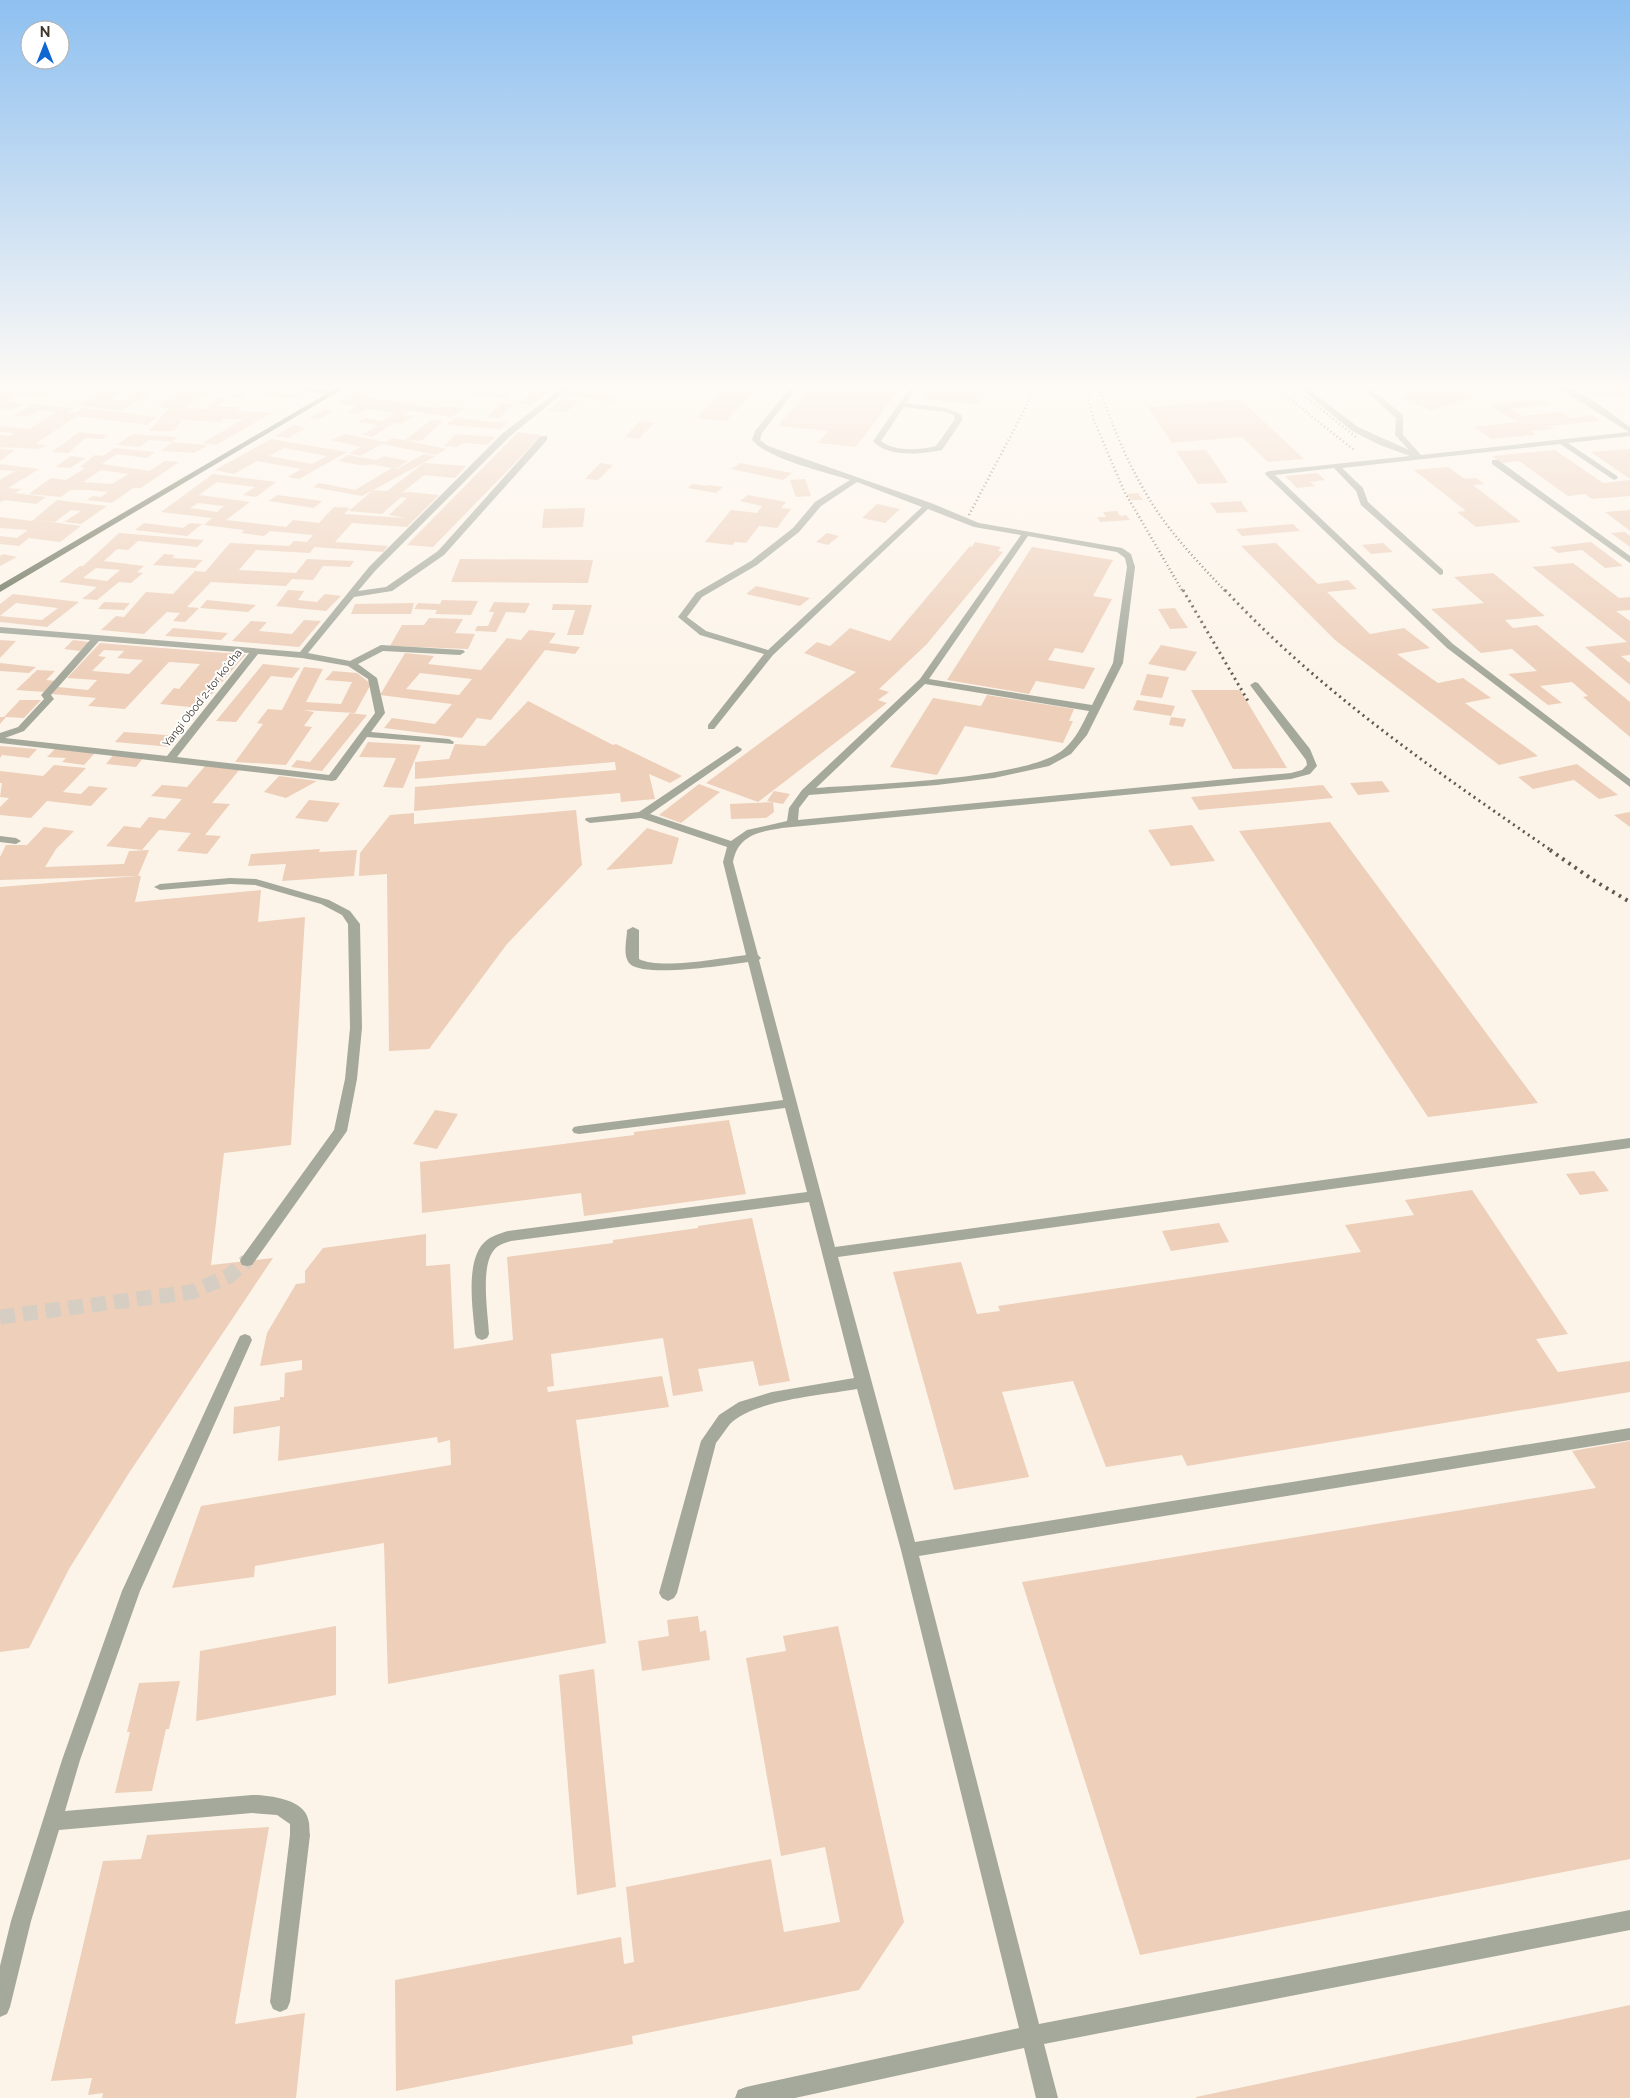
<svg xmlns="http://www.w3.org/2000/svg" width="1630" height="2098" font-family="Raleway,sans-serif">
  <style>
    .building { fill: #edcfba; fill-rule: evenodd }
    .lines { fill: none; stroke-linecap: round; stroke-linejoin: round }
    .minor-tunnel { stroke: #d6cec3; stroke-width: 15; stroke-dasharray: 15 8; stroke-linecap: butt }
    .minor { fill: #a5a99c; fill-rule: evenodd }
    .major { fill: #636a53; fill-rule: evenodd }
    .rail-far2 { stroke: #60584d; stroke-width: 2.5; stroke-dasharray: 1 3; stroke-linecap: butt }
    .rail-far1 { stroke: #60584d; stroke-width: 3; stroke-dasharray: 2 4; stroke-linecap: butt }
    .rail { stroke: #60584d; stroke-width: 4; stroke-dasharray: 2.5 5; stroke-linecap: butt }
    .labels { text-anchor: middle; stroke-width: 4; stroke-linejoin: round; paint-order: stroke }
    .far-street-label { font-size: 11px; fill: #3e362b; stroke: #fff }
  </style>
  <rect width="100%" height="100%" fill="#fcf4e9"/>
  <path class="building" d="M6,384H67L43,398L17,395L7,401L23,404L12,410L0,408V388Z
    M109,384H238L235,386L224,384L207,397H200L185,408L206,409L217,398L225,399L217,407H240L238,411L272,413L216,445L203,443L243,419H224L221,422L182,420L174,431H149L169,408L157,407L180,389H192L160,387L122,411L76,405L112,386ZM131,387L142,388L122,401L110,399Z
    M286,384H325L316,389Z
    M368,384H382L370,390L360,389Z
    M430,384H454L457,385L451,389Z
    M547,384H562L531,405L518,403Z
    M580,384H647L654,385L643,394L596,388L590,393L619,397L613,402L565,395Z
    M729,384L759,387L726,421L696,418Z
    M814,384H872L871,385L900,388L856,447L818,443L828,431L778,426Z
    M931,384H991L979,405L922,399Z
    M1385,384H1441L1476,398L1431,410L1402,398L1412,395Z
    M1568,384H1585L1601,390H1630V395L1597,396Z
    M245,385H255L241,398L231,397Z
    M267,387L304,394L293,399L257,393Z
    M477,389L512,394L506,398L471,394Z
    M353,393L367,395L363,397L435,408L440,406L466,408L451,417L410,411L404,415L414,416L401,424L394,423L372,437L362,435L378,425L358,422L365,418L382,421L395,413L367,409L357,414L347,413L358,406L337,403Z
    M562,399L579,401L565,413L548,410Z
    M1542,399L1550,404L1511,409L1523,416L1561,412L1570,418L1592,415L1600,421L1549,426L1554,429L1531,431L1536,435L1491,439L1474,427L1518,422L1490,406Z
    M1241,400L1304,459L1268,462L1242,437L1172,443L1148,407Z
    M502,403L514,404L499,418L487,417Z
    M34,404L75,408L68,413H75L83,408L158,417L147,425L77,416L35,444L46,445L40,449L0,447V435L10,436L14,433L0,432V426L29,429L57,412L39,410L27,417L14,415Z
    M325,409L334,411L318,419L309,418Z
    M455,418L484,421L507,423L501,429L446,425Z
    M431,420L443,421L421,441L405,440Z
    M640,421L654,423L639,439L625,437Z
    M293,425L306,428L288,438L275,436Z
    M79,432L109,435L102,439L86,438L68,453L52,452Z
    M518,432L542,435L433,547L407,545Z
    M133,434L178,437L172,442L149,440L139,447L116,445Z
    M345,434L385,442L393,438L447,449L436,455L382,444L360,456L349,453L361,447L331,440Z
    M456,434L495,437L488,445L462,443L457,447L444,446Z
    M271,439L347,452L299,479L288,477L301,469L257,461L234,474L215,470ZM284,448L327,456L312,464L269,456Z
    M172,442L208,445L194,453L161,451Z
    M115,448L155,452L147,458L117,454L102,464L150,471L165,461L179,462L141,488H133L112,503L87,500L93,496L101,497L108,492L90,490H70L61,497L29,494L51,478L66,480L85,468L80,467L95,455L103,456ZM101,470L129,474L112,484L83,482Z
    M0,449L15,450L0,461Z
    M1630,449V479L1591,452Z
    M1206,450L1217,466L1228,483L1198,484L1176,451Z
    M1555,450L1603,483L1630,480V496L1592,499L1585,494L1568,496L1519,461L1501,463L1492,456Z
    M424,454L436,456L362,496L313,487L319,483L355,490L392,468L370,464L366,466L338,461L348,455L376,460L384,456L408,461L395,469H397Z
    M71,456L86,458L70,468L55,467Z
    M424,463L466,466L455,478L424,475L402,493L408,492L439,495L407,527L352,523L335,542L388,546L383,552L314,547L310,553L256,550L239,570L296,573L307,559L354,561L350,567L323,566L313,580L292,579L286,586L211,582L187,607L199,608L185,622L173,621L180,613L167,612L144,634L101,630L116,616L124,617L146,592L173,594L195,571L205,572L230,543L289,546L294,541L307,542L313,535L270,531L264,536L241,533L244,530L204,525L212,518L161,512L213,474L276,482L256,497L243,495L255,487L217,482L199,495L250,502L226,520L286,527L293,520L319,523L334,507L350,508L344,514L406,518L389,515L407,498L401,497L382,514L349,511L373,490L387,491ZM198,503L224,506L217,512L190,508Z
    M600,463L613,465L598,480L585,479Z
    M740,463L792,473L783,480L731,469Z
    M0,464L39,469L8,488L21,489L15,493L46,497L36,504L5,500L0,502V480L15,471L0,470Z
    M1448,467L1465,479L1476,478L1484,484L1473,485L1521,522L1476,527L1457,512L1466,511L1414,470Z
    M1317,473L1325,480L1310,482L1315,486L1297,488L1285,476Z
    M805,479L811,496L796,497L790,480Z
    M692,484L708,486L709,485L723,487L716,493L688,488Z
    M1138,493L1143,500H1132L1127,494Z
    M277,495L300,498L322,501L314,508L269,501Z
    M748,495L786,502L781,508L791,509L777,528L759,526L746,543L735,542L732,545L705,542L731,510L757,513L762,506L740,501Z
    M57,500L107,506L81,524L64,522L81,511L71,510L55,522L36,520L81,526L60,542L29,538L19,546L0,544V536L17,538L28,530L0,528V517L32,521Z
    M1241,501L1248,512L1217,513L1210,503Z
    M877,504L900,509L885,523L862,518Z
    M585,508L583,527L542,528L544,509Z
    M1630,510V531L1605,512Z
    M1117,511L1120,516L1126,515L1130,520L1100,522L1097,517H1106L1103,512Z
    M144,523L183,528L190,523L202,524L187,536L135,530Z
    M1293,524L1300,531L1242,536L1236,529Z
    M1625,532L1630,536V547L1611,533Z
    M119,533L204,540L197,547L138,541L128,550L117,549L104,561L144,566L137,572L143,573L131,583L119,582L97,600L82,599L97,587L59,582L80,566H83ZM96,568L120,570L107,581L83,578Z
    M827,533L839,536L828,545L816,542Z
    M975,542L1001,547L998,551L1003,552L926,645L879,689L889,692L878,700L887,703L758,802L706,783L856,672L804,653L817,642L830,646L850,628L890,641L970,546L972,547Z
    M1591,542L1623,566L1605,568L1582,550L1558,553L1550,547Z
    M1276,543L1318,584L1348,580L1357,589L1327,592L1370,634L1404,628L1430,648L1397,654L1438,683L1463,678L1491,698L1465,703L1538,756L1499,765L1335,640L1241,546Z
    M1383,543L1393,552L1371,554L1362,545Z
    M1032,547L1113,560L1093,596L1112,599L1083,653L1055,648L1048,660L1095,668L1084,689L1036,681L1029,694L947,680Z
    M3,554L17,557L0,566V556Z
    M164,554L175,555L172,558L203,560L195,568L153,565Z
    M460,559L593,560L588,583L451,582Z
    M1573,563L1619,598L1630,597V610L1616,611L1630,621V655L1621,656L1630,663V685L1585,647L1627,642L1532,567Z
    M1493,573L1545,616L1505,620L1513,628L1537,625L1630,702V737L1583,697L1588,696L1572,682L1540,686L1562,703L1548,705L1508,674L1537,671L1512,649L1481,653L1431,609L1484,603L1454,577Z
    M756,586L810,598L800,606L746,594Z
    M288,590L304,591L298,600L317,602L325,594L341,596L326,611L276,606Z
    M13,594L79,602L47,627L0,622V604ZM16,603L58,608L42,620L0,616Z
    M207,600L256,605L248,612L200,608Z
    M442,600L478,601L471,615L435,614L437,610L414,609L418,603L440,604Z
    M104,602L130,603L124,610L98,609Z
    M494,602L530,603L525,613L506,612L496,632L475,631L477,626H488L494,612H489Z
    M414,603L411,614H351L355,604Z
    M553,604L592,605L583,635H567L575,610H552Z
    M1175,608L1188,628L1170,629L1158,609Z
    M429,618L463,619L455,633L475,634L468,649L390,646L402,625H424Z
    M304,620L321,621L299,647L232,641L251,621L267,622L259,631L292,634Z
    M173,628L228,633L221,640L165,636Z
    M529,630L556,633L549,643L580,647L575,654L545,650L491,720L477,718L462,738L384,728L392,718L435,724L452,704L380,695L405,653L434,656L428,664L481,670L507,638L521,640ZM420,673L472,679L459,695L406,689Z
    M0,640L16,641L0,658Z
    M73,640L89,642L80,651L64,649Z
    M100,643L212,652L246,654L200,708L160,704L174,688L179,689L200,664L169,662L125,709L88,706L96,698L52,694L58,687L88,690L97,680L67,678ZM104,650L124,651L117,658L143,660L129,674L92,671L106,657L98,656Z
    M1161,645L1197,652L1185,671L1148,664Z
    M0,663L36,667L29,673L0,671Z
    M263,664L300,668L292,678L271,676L236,722L216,721Z
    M304,667L323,669L306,702L341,704L352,682L325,680L333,671L357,673L371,684L355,713L303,710L314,712L304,726L312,727L286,765L235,762L263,724L257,723L268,709L282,710Z
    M37,670L55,671L46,680L56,681L45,692L16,690Z
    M1147,674L1169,677L1162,698L1140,695Z
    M1191,690H1240L1287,768L1233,769Z
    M987,695L1074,709L1069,721H1073L1063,743L965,726L937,775L890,767L933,698L981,706Z
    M20,700H41L24,718L6,717L0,724V717H4Z
    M1137,700L1175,706L1171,716L1133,710Z
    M528,701L613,745L616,744L682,776L670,783L649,774L655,799L621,802L620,793L414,811L415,787L616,770L615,762L415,779V762L449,759L455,744L485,746Z
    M350,713L367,715L322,771L291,767L297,760L310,762Z
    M1171,717L1186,719L1183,727L1169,725Z
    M124,732L180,736L171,747L115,742Z
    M368,742L421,745L403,788L383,787L396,758L359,757Z
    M0,746L37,749L29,758L2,755L0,758Z
    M55,749L95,753L84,765L62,762L66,758L47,757Z
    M114,754L144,757L136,767L106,764Z
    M1577,764L1618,795L1599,799L1574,780L1533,789L1518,777Z
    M54,765L86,768L63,792L81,794L89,786L108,788L91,806L47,801L31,818L0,815V807L9,798L0,797L2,783H0V771L43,776Z
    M206,765L240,769L212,803L230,804L205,835L221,836L207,854L177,851L191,833L159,830L142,850L106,846L124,826L140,828L149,817L165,819L182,799L151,796L162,785L187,787Z
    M279,776L317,781L286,798L264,792Z
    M1382,781L1390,792L1358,795L1350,783Z
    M699,784L720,792L681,823L659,815Z
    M1323,785L1333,798L1199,810L1191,797Z
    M774,791L790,794L783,804L767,801Z
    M309,800L340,803L327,822L295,818Z
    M773,802L774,812L766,818L731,819L730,804Z
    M576,810L582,865L507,944L429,1049L389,1051L387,874L359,876L360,853L390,815L414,813V824Z
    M1630,812V827L1614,815Z
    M1330,822L1538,1103L1428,1117L1239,831Z
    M1192,825L1215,861L1171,866L1148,830Z
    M44,827L74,831L56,849L45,867L124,864L129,851L149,850L138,876H141L135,902L261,890L258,922L305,917L291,1145L224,1153L211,1265L273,1258L129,1473L69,1569L29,1648L0,1652V887L137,876L0,880V857L6,845H27Z
    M647,828L679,838L672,864L606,870Z
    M320,849L319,852L357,850L354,876L282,881L286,864L248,866L251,854Z
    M435,1110L458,1114L437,1149L413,1144Z
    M729,1120L746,1194L584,1216L581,1193L422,1213L420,1162L634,1135V1132Z
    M1594,1171L1609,1191L1580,1195L1566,1174Z
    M1472,1190L1568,1334L1536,1339L1558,1372L1630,1361V1392L1187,1466L1182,1455L1106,1467L1073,1381L1002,1392L1029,1477L954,1490L893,1272L961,1262L977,1314L1000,1311L998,1306L1361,1252L1345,1225L1414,1215L1405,1200Z
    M752,1218L790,1381L759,1386L753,1361L698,1369L703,1391L673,1396L663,1338L551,1354L554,1386L547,1387L548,1392L662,1376L669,1407L576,1420L606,1643L388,1684L384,1543L255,1566L254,1577L172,1588L201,1506L451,1465L450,1440L438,1443L437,1437L278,1461L280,1426L233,1434L234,1407L280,1400V1397H284L285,1373L302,1370V1360L260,1366L267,1333L296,1284L305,1283V1271L323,1248L426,1234V1266L450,1264L454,1349L513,1340L507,1257L613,1243V1240L698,1228V1226Z
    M1219,1223L1229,1242L1171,1251L1162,1231Z
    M1630,1441V1859L1140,1955L1022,1582L1596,1488L1572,1451Z
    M698,1616L700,1632L706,1630L710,1660L642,1671L638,1641L669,1636L667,1620Z
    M336,1626V1695L196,1721L200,1651Z
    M838,1626L904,1922L859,1990L632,2036L633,2044L396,2091L395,1980L621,1937L624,1964L634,1962L626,1887L771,1859L784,1932L840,1922L825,1847L781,1856L746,1658L786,1651L783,1636Z
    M594,1669L616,1887L577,1895L559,1675Z
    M180,1681L169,1729H166L152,1791L115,1793L130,1732H127L139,1683Z
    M269,1827L235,2024L305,2013L296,2098H102L103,2093L88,2095L92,2078L51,2081L103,1861L141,1859L147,1835Z
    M1630,2005V2098H1196V2097Z"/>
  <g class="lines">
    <path class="minor-tunnel" d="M0,1317L192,1292L229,1276L247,1261"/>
    <path class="minor" d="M257,384H276L334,391L337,393L334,395L260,386Z
      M567,384H574L509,437L375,571L358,591L386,587L438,551L541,436H547V440L444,555L392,591L354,597L308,653L350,661L381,645L463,650L465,652L460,655L383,651L358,664L377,678L385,713L371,732L449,739L454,742L453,744L367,737L336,780L332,781L0,743V733L18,727L44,699L41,695L43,693L90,640L0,633V627L300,652L369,567L503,433ZM99,641L249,653L167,756L5,738L24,731L52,701L54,699L51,695ZM258,654L302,658L348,666L368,679L375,713L329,775L177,757Z
      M793,384H800L762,433L760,440L768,446L931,503L979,523L1122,548L1131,554L1135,567L1123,663L1087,735L1071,754L1049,766L994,778L937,785L809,795L799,808L798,820L1291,773L1302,770L1307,765L1306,760L1250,685L1255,682L1258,683L1310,749L1317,766L1310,774L1291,779L782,828C759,832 738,835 733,862L758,955L761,958L759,960L835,1247L1630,1138V1148L838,1257L915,1542L1630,1428V1440L919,1556L1039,2024L1630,1910V1930L1044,2044L1058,2098H1036L1024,2048L795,2098H735L738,2090L746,2087L1019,2028L901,1550L857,1389C824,1395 753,1400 730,1424C725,1430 721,1437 716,1443L677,1593L674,1598L668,1601L662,1598L659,1593L701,1441L719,1415L739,1402L772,1392L854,1378L809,1202L511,1241C505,1243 498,1245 494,1250C480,1266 488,1314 489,1334L487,1338L482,1340L477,1338L475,1334C473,1310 464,1257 487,1240C492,1236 501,1233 508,1231L807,1192L785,1108L579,1134L574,1133L572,1130L574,1127L579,1126L783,1100L748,962C726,965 646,978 630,964C622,956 627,939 627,930L633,927L639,930V959C660,970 722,958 746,955L723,862L727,847L641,818L590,823L585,820L586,818L639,812L737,746L742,749L741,751L650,814L731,841L747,830L787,821L789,808L802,790L920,679L1021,535L974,527L928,509L773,655L714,729H708V725L764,654L700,635L678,617L696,593L751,561L793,528L815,502L850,480C823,471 770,460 752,440L755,431ZM857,482L922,507L768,650L706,631L687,617L702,597L757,565L799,532L821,506ZM1028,536L1117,552L1125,558L1127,567L1113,663L1092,705L929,679ZM925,684L1089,711C1082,725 1076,739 1064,749C1029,780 867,784 816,788Z
      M913,384H919L906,403L946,408L961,414L963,419L942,450C922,454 888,458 873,441ZM904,407L945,412L954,415L955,419L936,446C921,450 894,452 881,441Z
      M1295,384H1302L1358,427L1409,450L1395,435L1396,418L1358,384H1365L1403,415V435L1421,455L1629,432L1552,384C1576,384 1610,413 1630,427V436L1568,443L1617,476L1618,478L1614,480L1560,444L1342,468L1363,488L1368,502L1443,570V574L1440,575L1361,505L1356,491L1334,468L1275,475L1453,644L1630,779V787L1447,648L1266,475L1265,473L1269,471L1410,456L1380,445L1352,431Z
      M1497,384H1506V385L1503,387Z
      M1492,460H1498L1630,556V563L1492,464Z
      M0,836L16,838L21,841L16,844L0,842Z
      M230,878L256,879L329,900L350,911L360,924L362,1028L357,1079L347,1131L252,1265L247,1266L242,1265L240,1261L242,1257L334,1130L345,1079L350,1028L348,924L342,915L321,904L255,885L230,884L160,890L154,887L160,884Z
      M245,1334L250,1336L252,1340L140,1591L80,1760L65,1811L252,1795C268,1795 304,1799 308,1819C310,1824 309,1830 310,1835L290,2002L287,2009L280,2012L273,2009L270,2002L290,1835V1824L277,1815L252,1813L59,1830L31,1921L10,2007L7,2014L0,2017V1966L11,1921L62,1760L122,1591L238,1340L240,1336Z"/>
    <path class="major" d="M343,384H351L0,592V585Z"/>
    <path class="rail-far2" d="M1085,384L1093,418L1124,491L1183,592
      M1098,384C1111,421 1124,456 1144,490C1165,528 1196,560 1226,592
      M1271,384L1354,450
      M1289,384L1356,437
      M969,515L1038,384"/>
    <path class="rail-far1" d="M1183,590L1248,701
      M1225,590C1321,693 1437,772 1552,851"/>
    <path class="rail" d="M1550,850L1593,880L1630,902"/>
  </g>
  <linearGradient id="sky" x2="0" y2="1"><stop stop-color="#8ec0f0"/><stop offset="0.57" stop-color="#fefaf5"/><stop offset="1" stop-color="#fefaf5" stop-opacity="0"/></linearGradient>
  <rect width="1630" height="678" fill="url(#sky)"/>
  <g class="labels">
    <g class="far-street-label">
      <text transform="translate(202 698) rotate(-52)" y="4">Yangi Obod 2-tor koʻcha</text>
    </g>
  </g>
  <g transform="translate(45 45)"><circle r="24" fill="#ffffff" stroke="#b2afaa"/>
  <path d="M0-4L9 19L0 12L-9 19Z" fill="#1167d1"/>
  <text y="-8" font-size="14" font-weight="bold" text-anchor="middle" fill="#3e362b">N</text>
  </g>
</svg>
